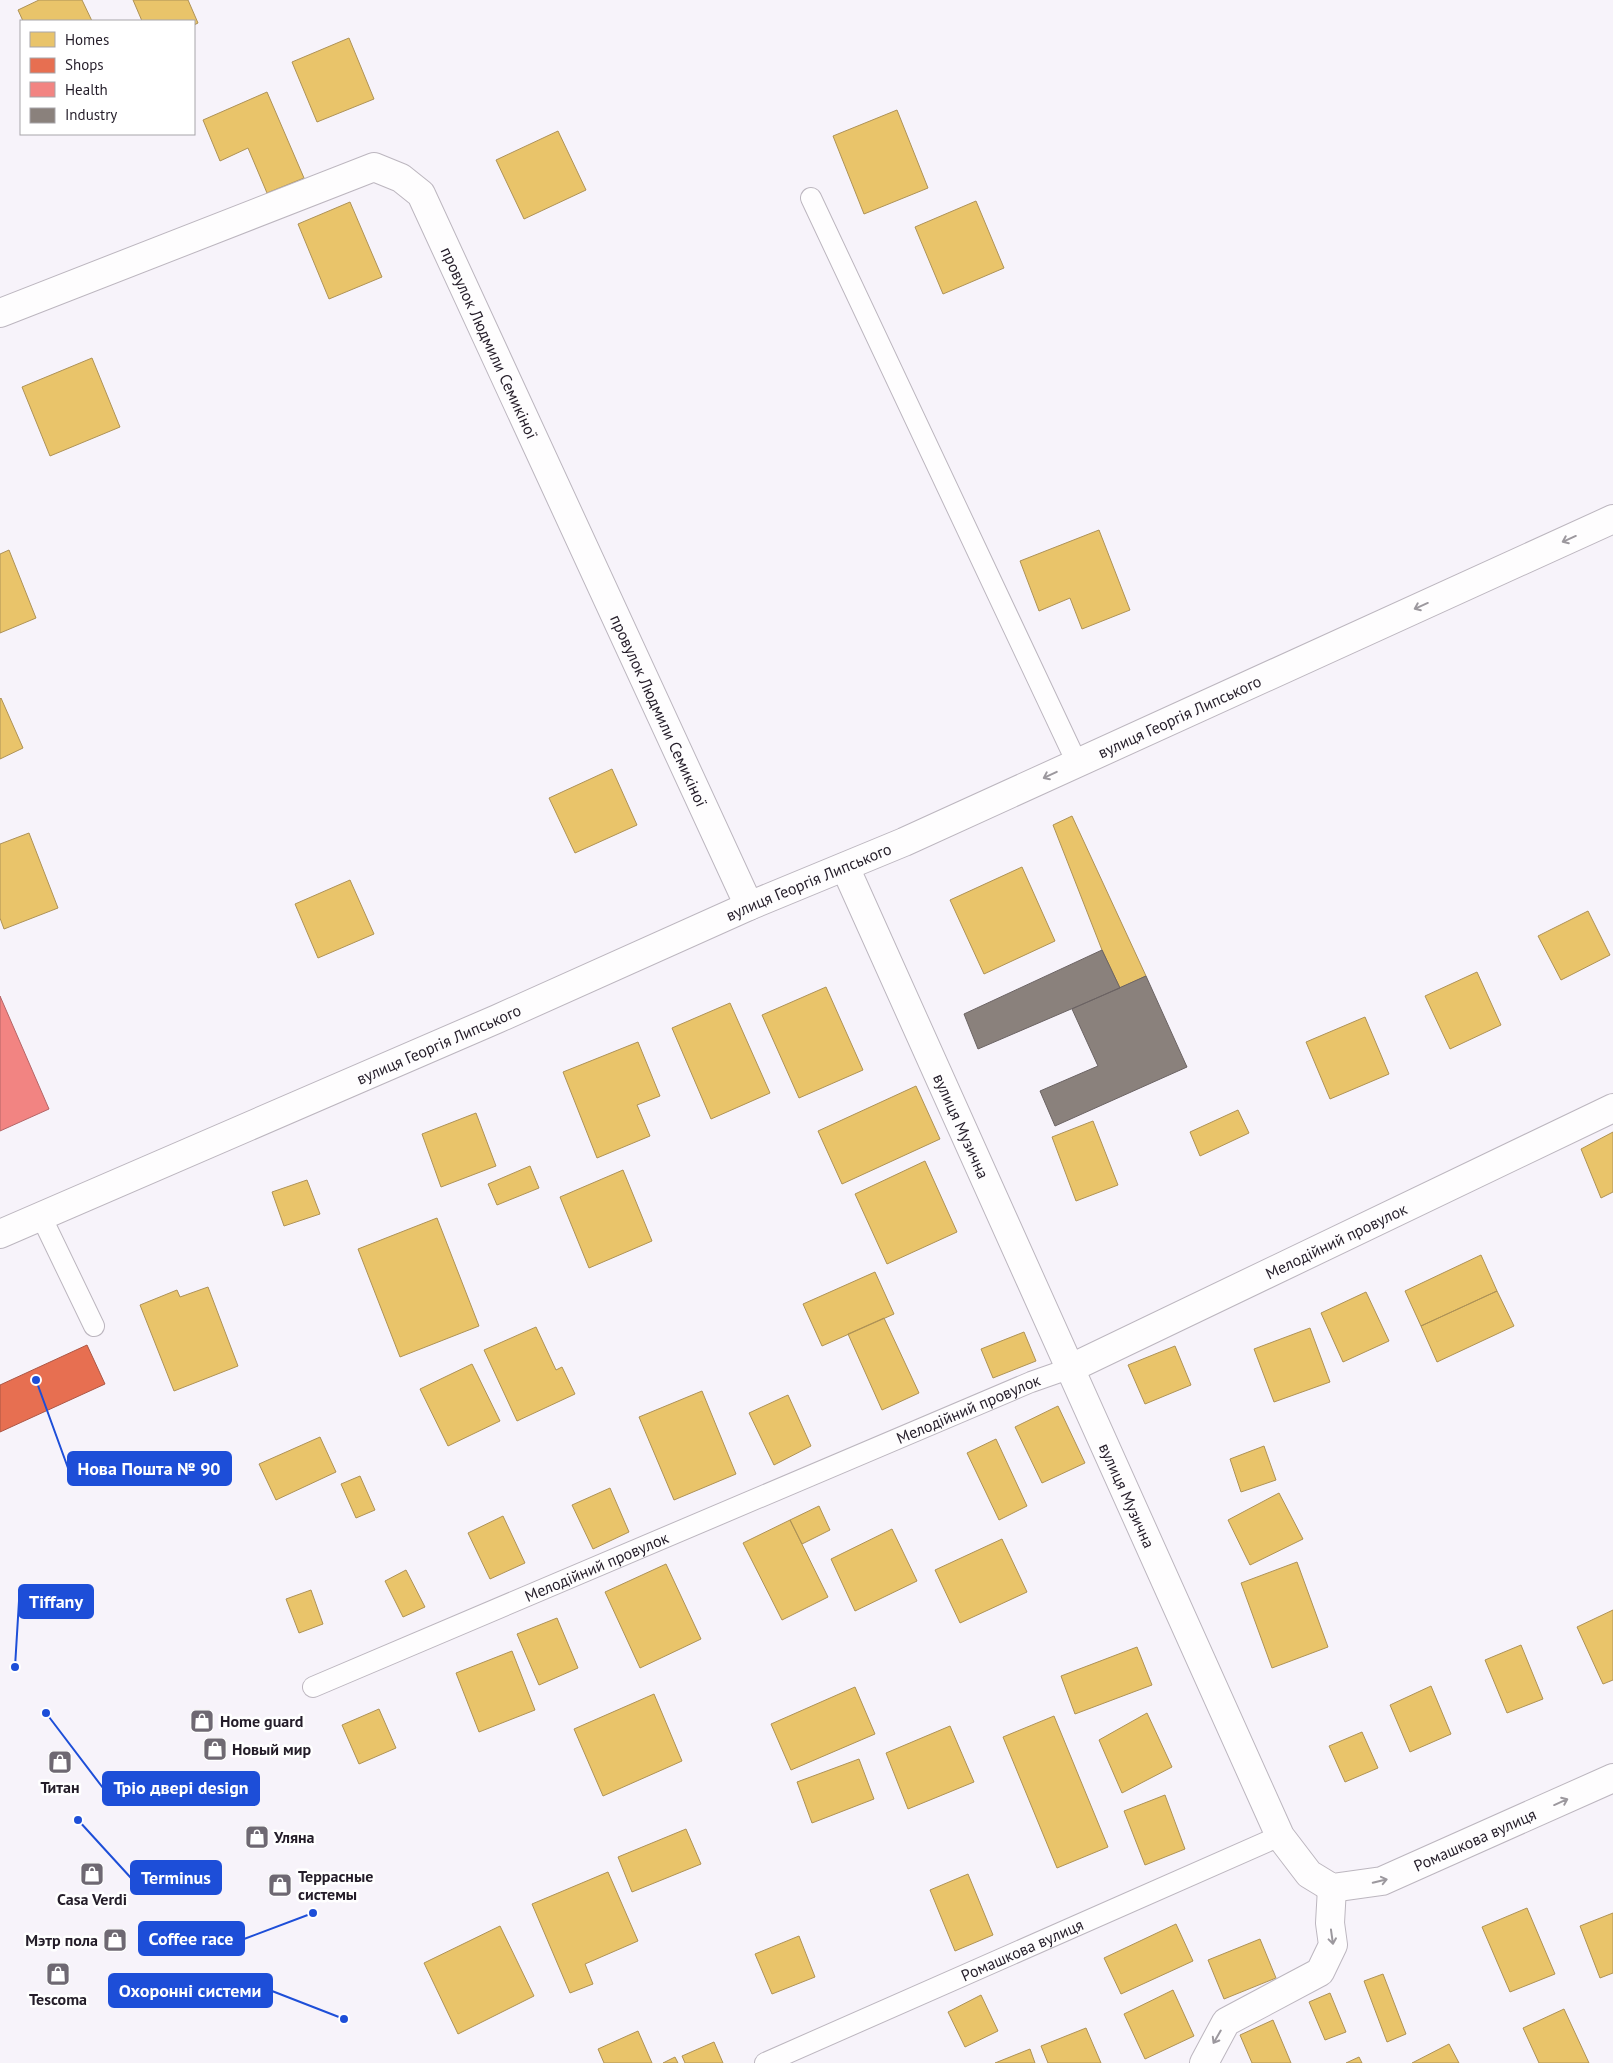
<svg xmlns="http://www.w3.org/2000/svg" width="1613" height="2063" font-family="'PT Sans',sans-serif">
  <style>
    .homes { fill: #e9c46a; stroke: #ae9256 }
    .shops { fill: #e76f51; stroke: #ac5645 }
    .health { fill: #f28482; stroke: #b46567 }
    .industry { fill: #8a817c; stroke: #6b6363 }
    .lines { fill: none; stroke-linecap: round; stroke-linejoin: round }
    .lane-casing { stroke: #bcb6bf; stroke-width: 22 }
    .street-casing { stroke: #bcb6bf; stroke-width: 30 }
    .secondary-casing { stroke: #bcb6bf; stroke-width: 30 }
    .lane { stroke: #fefdfe; stroke-width: 20 }
    .street { stroke: #fefdfe; stroke-width: 28 }
    .secondary { stroke: #fefdfe; stroke-width: 28 }
    .oneway { stroke: #9c989e }
    .labels { text-anchor: middle; stroke-width: 5; stroke-linejoin: round; paint-order: stroke }
    .street-label { font-size: 16px; fill: #241d29; stroke: #fff }
    .poi-label { font-size: 16px; font-weight: bold; fill: #241d29; stroke: #fff; text-anchor: start }
    .leader { fill: none; stroke: #1d4ed8; stroke-width: 2 }
    .callout-dot { fill: #1d4ed8; stroke: #fff; stroke-width: 2 }
    .callout { fill: #1d4ed8; stroke: #1d4ed8; stroke-width: 2 }
    .callout-label { font-size: 18px; text-anchor: middle; font-weight: bold; fill: #fff }
  </style>
  <rect width="100%" height="100%" fill="#f7f3fa"/>
  <path class="homes" d="M39,0H82L92,21H23L18,10Z
    M133,0H188L198,23L194,25V21H142Z
    M349,38L374,99L317,122L292,62Z
    M267,92L304,178L267,193L248,148L220,161L203,120Z
    M897,110L928,188L864,214L833,136Z
    M558,131L586,190L524,219L496,160Z
    M976,201L1004,268L943,294L915,227Z
    M350,202L382,277L329,299L298,224Z
    M92,358L120,427L50,456L22,387Z
    M1099,530L1130,610L1082,629L1070,598L1039,611L1020,561Z
    M9,550L36,618L0,633V554Z
    M1,698L23,748L0,759V699Z
    M612,769L637,825L575,853L549,798Z
    M1072,816L1146,976L1120,988L1102,950L1053,825Z
    M29,833L58,908L4,929L0,918V844Z
    M1022,867L1055,941L984,974L950,900Z
    M350,880L374,934L318,958L295,904Z
    M1588,911L1610,955L1561,980L1538,936Z
    M1477,972L1501,1025L1450,1049L1425,996Z
    M826,987L863,1070L799,1098L762,1015Z
    M730,1003L770,1093L711,1119L672,1028Z
    M1365,1017L1389,1074L1330,1099L1306,1042Z
    M638,1042L660,1096L637,1105L650,1136L597,1158L563,1072Z
    M916,1086L940,1139L842,1184L818,1131Z
    M1238,1110L1249,1133L1200,1156L1190,1132Z
    M476,1113L496,1166L441,1187L422,1134Z
    M1093,1121L1118,1185L1076,1201L1052,1137Z
    M1613,1132V1192L1601,1198L1581,1149Z
    M925,1161L957,1232L887,1264L855,1194Z
    M530,1166L539,1188L497,1205L488,1184Z
    M623,1170L652,1241L589,1268L560,1197Z
    M307,1180L320,1214L284,1226L272,1192Z
    M437,1218L479,1326L400,1357L358,1249Z
    M1481,1255L1497,1291L1421,1326L1405,1291Z
    M875,1272L894,1314L822,1346L803,1304Z
    M208,1287L238,1366L174,1391L140,1305L177,1290L180,1297Z
    M1497,1291L1514,1326L1437,1362L1421,1326Z
    M1366,1292L1389,1341L1343,1362L1321,1313Z
    M884,1318L919,1393L882,1410L848,1334Z
    M536,1327L556,1370L562,1367L575,1394L517,1421L484,1350Z
    M1310,1328L1330,1382L1274,1402L1254,1349Z
    M1024,1332L1036,1361L993,1378L981,1349Z
    M1175,1346L1191,1385L1145,1404L1128,1365Z
    M472,1364L500,1421L448,1446L420,1389Z
    M702,1391L736,1474L674,1500L639,1417Z
    M788,1395L811,1446L774,1465L749,1413Z
    M1058,1406L1085,1463L1042,1483L1015,1427Z
    M320,1437L336,1472L276,1500L259,1464Z
    M996,1439L1027,1506L999,1520L967,1453Z
    M1264,1446L1276,1480L1241,1492L1230,1459Z
    M360,1476L375,1510L356,1518L341,1484Z
    M610,1488L629,1532L593,1549L572,1505Z
    M1279,1493L1303,1539L1250,1565L1228,1520Z
    M819,1506L830,1530L802,1544L790,1520Z
    M503,1516L525,1563L490,1579L468,1533Z
    M790,1520L828,1597L782,1620L743,1543Z
    M892,1529L917,1581L855,1611L831,1559Z
    M1002,1539L1027,1592L960,1623L935,1570Z
    M1297,1562L1328,1647L1272,1668L1241,1583Z
    M666,1564L701,1639L640,1668L605,1592Z
    M406,1570L425,1607L403,1617L385,1581Z
    M311,1590L323,1624L299,1633L286,1599Z
    M1613,1610V1680L1603,1684L1577,1627Z
    M557,1618L578,1668L539,1685L517,1634Z
    M1521,1645L1543,1699L1507,1713L1485,1660Z
    M1137,1647L1152,1685L1075,1714L1061,1676Z
    M512,1651L535,1710L479,1732L456,1673Z
    M1431,1686L1451,1734L1410,1752L1390,1705Z
    M855,1687L875,1734L791,1770L771,1724Z
    M654,1694L682,1761L603,1796L574,1729Z
    M379,1709L396,1748L359,1764L342,1725Z
    M1147,1713L1172,1767L1122,1793L1099,1740Z
    M1054,1716L1108,1847L1057,1868L1003,1737Z
    M950,1726L974,1782L908,1809L886,1753Z
    M1362,1732L1378,1768L1345,1782L1329,1746Z
    M859,1759L874,1799L812,1823L797,1782Z
    M1165,1795L1185,1849L1145,1865L1124,1811Z
    M686,1829L701,1864L632,1892L618,1857Z
    M608,1872L638,1941L585,1964L593,1984L570,1993L532,1904Z
    M968,1874L993,1935L955,1951L930,1890Z
    M1527,1908L1555,1974L1510,1992L1482,1927Z
    M1613,1913V1973L1600,1978L1580,1926Z
    M1176,1924L1193,1961L1121,1994L1104,1958Z
    M500,1926L534,1996L458,2034L424,1963Z
    M799,1936L815,1977L772,1994L755,1954Z
    M1260,1939L1276,1978L1224,1999L1208,1960Z
    M1383,1974L1406,2034L1387,2042L1364,1981Z
    M1173,1990L1194,2036L1145,2059L1124,2014Z
    M1330,1993L1346,2032L1325,2040L1309,2002Z
    M981,1995L998,2031L965,2047L948,2012Z
    M1564,2009L1589,2063H1539L1523,2028Z
    M1273,2020L1291,2063H1252L1240,2035Z
    M1086,2028L1101,2063H1048L1041,2046Z
    M638,2031L652,2063H604L598,2049Z
    M714,2042L723,2063H685L682,2056Z
    M1449,2044L1459,2063H1412Z
    M1030,2049L1035,2063H995Z
    M675,2057L678,2063H663Z
    M1359,2057L1362,2063H1346Z"/>
  <path class="shops" d="M87,1345L105,1384L0,1432V1385Z"/>
  <path class="health" d="M0,996L49,1109L0,1131Z"/>
  <path class="industry" d="M1102,950L1120,988L978,1049L964,1014Z
    M1146,976L1187,1067L1055,1126L1040,1091L1098,1066L1072,1009Z"/>
  <g class="lines">
    <g class="lane-casing">
      <g id="lane">
        <path d="M811,198L1077,763"/>
        <path d="M41,1216L94,1326"/>
        <path id="s1" d="M313,1687L1031,1382L1071,1368"/>
        <path id="s2" d="M765,2063L1280,1836"/>
      </g>
    </g>
    <g class="street-casing">
      <g id="street">
        <path id="s3" d="M0,313L374,167L401,178L421,194L749,906"/>
        <path id="s4" d="M1071,1368L1613,1108"/>
        <path d="M1204,2063L1226,2022L1320,1972L1333,1945L1330,1923L1332,1888"/>
      </g>
    </g>
    <g class="secondary-casing">
      <g id="secondary">
        <path id="s5" d="M845,867L1280,1836L1309,1874L1332,1888L1382,1881L1613,1778"/>
        <path id="s6" d="M0,1234L497,1019L749,906L904,842L1613,519"/>
      </g>
    </g>
    <use href="#lane" class="lane"/>
    <use href="#street" class="street"/>
    <use href="#secondary" class="secondary"/>
  </g>
  <defs><path id="oneway-shaft" d="M-6 0H5M1.5-3L5.5 0L1.5 3" fill="none" stroke-width="1.6" stroke-linecap="round" stroke-linejoin="round" transform="scale(1.25)"/></defs>
  <g class="oneway">
    <use href="#oneway-shaft" transform="translate(1569 539) rotate(156)"/>
    <use href="#oneway-shaft" transform="translate(1421 606) rotate(156)"/>
    <use href="#oneway-shaft" transform="translate(1050 775) rotate(155)"/>
    <use href="#oneway-shaft" transform="translate(1561 1802) rotate(-24)"/>
    <use href="#oneway-shaft" transform="translate(1380 1881) rotate(-14)"/>
    <use href="#oneway-shaft" transform="translate(1332 1937) rotate(82)"/>
    <use href="#oneway-shaft" transform="translate(1217 2037) rotate(120)"/>
  </g>
  <defs>
    <g id="shop-square" transform="scale(1.25)"><rect x="-9" y="-9" width="18" height="18" rx="4" fill="#6e6872" stroke="#fff"/><path d="M-5-2.5h2.3a2.7 3.5 0 0 1 5.4 0H5L5.5 6h-11ZM-1.5-2.5h3a1.5 2.3 0 0 0-3 0Z" fill="#fff"/></g>
  </defs>
  <g fill-rule="evenodd">
    <use href="#shop-square" x="202" y="1721"/>
    <use href="#shop-square" x="215" y="1749"/>
    <use href="#shop-square" x="60" y="1762"/>
    <use href="#shop-square" x="257" y="1837"/>
    <use href="#shop-square" x="92" y="1874"/>
    <use href="#shop-square" x="280" y="1885"/>
    <use href="#shop-square" x="115" y="1940"/>
    <use href="#shop-square" x="58" y="1974"/>
  </g>
  <g class="labels">
    <g class="street-label">
      <text dy="6" stroke="none"><textPath href="#s3" startOffset="620">провулок Людмили Семикіної</textPath></text>
      <text dy="6" stroke="none"><textPath href="#s3" startOffset="1025">провулок Людмили Семикіної</textPath></text>
      <text dy="6" stroke="none"><textPath href="#s6" startOffset="1288">вулиця Георгія Липського</textPath></text>
      <text dy="6" stroke="none"><textPath href="#s6" startOffset="882">вулиця Георгія Липського</textPath></text>
      <text dy="6" stroke="none"><textPath href="#s6" startOffset="478">вулиця Георгія Липського</textPath></text>
      <text dy="6" stroke="none"><textPath href="#s5" startOffset="284">вулиця Музична</textPath></text>
      <text dy="6" stroke="none"><textPath href="#s4" startOffset="294">Мелодійний провулок</textPath></text>
      <text dy="6" stroke="none"><textPath href="#s1" startOffset="712">Мелодійний провулок</textPath></text>
      <text dy="6" stroke="none"><textPath href="#s5" startOffset="689">вулиця Музична</textPath></text>
      <text dy="6" stroke="none"><textPath href="#s1" startOffset="308">Мелодійний провулок</textPath></text>
      <text dy="6" stroke="none"><textPath href="#s5" startOffset="1289">Ромашкова вулиця</textPath></text>
      <text dy="6" stroke="none"><textPath href="#s2" startOffset="281">Ромашкова вулиця</textPath></text>
    </g>
    <g class="poi-label">
      <text x="220" y="1727">Home guard</text>
      <text x="232" y="1755">Новый мир</text>
      <text x="60" y="1793" text-anchor="middle">Титан</text>
      <text x="274" y="1843">Уляна</text>
      <text x="298" y="1882">Террасные<tspan x="298" dy="18">системы</tspan></text>
      <text x="92" y="1905" text-anchor="middle">Casa Verdi</text>
      <text x="98" y="1946" text-anchor="end">Мэтр пола</text>
      <text x="58" y="2005" text-anchor="middle">Tescoma</text>
    </g>
  </g>
  <path class="leader" d="M36 1380L68 1468M15 1667L19 1601M46 1713L103 1788M78 1820L131 1878M313 1913L244 1939M344 2019L272 1991"/>
  <g class="callout-dot">
    <circle cx="36" cy="1380" r="5"/>
    <circle cx="15" cy="1667" r="5"/>
    <circle cx="46" cy="1713" r="5"/>
    <circle cx="78" cy="1820" r="5"/>
    <circle cx="313" cy="1913" r="5"/>
    <circle cx="344" cy="2019" r="5"/>
  </g>
  <g class="callout">
    <rect x="68" y="1452" width="163" height="33" rx="5"/>
    <rect x="19" y="1585" width="74" height="33" rx="5"/>
    <rect x="103" y="1772" width="156" height="33" rx="5"/>
    <rect x="131" y="1861" width="90" height="33" rx="5"/>
    <rect x="139" y="1922" width="105" height="33" rx="5"/>
    <rect x="109" y="1974" width="163" height="33" rx="5"/>
  </g>
  <g class="callout-label">
    <text x="149" y="1475">Нова Пошта № 90</text>
    <text x="56" y="1608">Tiffany</text>
    <text x="181" y="1794">Тріо двері design</text>
    <text x="176" y="1884">Terminus</text>
    <text x="191" y="1945">Coffee race</text>
    <text x="190" y="1997">Охоронні системи</text>
  </g>
  <rect x="20" y="20" width="175" height="115" fill="#ffffff" stroke="#a7a5a9"/>
  <rect x="30" y="32" width="25" height="15" fill="#e9c46a" stroke="#a7a5a9"/>
  <text x="65" y="45" font-size="15" fill="#241d29">Homes</text>
  <rect x="30" y="58" width="25" height="15" fill="#e76f51" stroke="#a7a5a9"/>
  <text x="65" y="70" font-size="15" fill="#241d29">Shops</text>
  <rect x="30" y="82" width="25" height="15" fill="#f28482" stroke="#a7a5a9"/>
  <text x="65" y="95" font-size="15" fill="#241d29">Health</text>
  <rect x="30" y="108" width="25" height="15" fill="#8a817c" stroke="#a7a5a9"/>
  <text x="65" y="120" font-size="15" fill="#241d29">Industry</text>
</svg>
